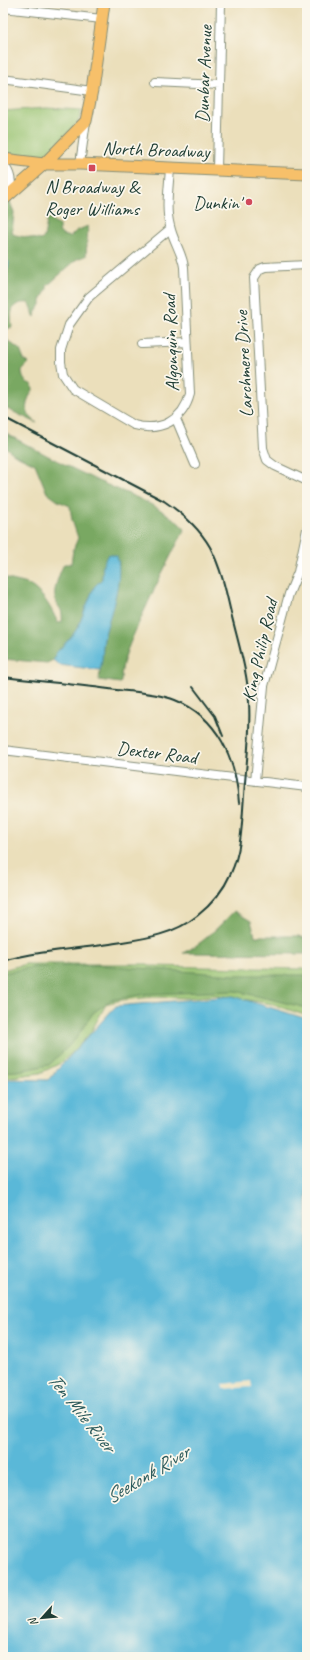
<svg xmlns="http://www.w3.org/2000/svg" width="310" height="1660" font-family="Caveat,sans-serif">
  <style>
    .green { fill: #97c26f; stroke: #5b8052 }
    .forest { fill: #79a862; stroke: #4c724b }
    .water { fill: #5ab8d8; stroke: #3c7a86 }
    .pier { fill: #ebdfbb }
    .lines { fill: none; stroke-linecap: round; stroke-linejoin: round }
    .minor-casing { stroke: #858e78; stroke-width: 10 }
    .major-casing { stroke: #858e78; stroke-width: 13 }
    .minor { stroke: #fff; stroke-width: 8 }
    .major { stroke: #f7c06b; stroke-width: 11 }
    .rail { stroke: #1f3d34; stroke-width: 2 }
    .poi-dot { fill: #d1495b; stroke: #fbf7ec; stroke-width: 1.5 }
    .labels { text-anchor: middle; stroke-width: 3.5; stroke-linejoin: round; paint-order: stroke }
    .street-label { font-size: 19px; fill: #1f3d34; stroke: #fbf7ec }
    .poi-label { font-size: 19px; fill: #1f3d34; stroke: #fbf7ec }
    .water-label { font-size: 20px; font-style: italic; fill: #2e5c5d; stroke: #fbf7ec }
  </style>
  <rect width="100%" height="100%" fill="#fbf7ec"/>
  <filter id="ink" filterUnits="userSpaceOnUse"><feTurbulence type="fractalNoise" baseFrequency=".025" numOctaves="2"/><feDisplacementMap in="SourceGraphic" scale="8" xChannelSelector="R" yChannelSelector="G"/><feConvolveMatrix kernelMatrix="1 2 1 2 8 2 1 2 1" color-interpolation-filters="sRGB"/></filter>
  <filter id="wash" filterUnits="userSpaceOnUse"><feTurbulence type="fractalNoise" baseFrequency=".012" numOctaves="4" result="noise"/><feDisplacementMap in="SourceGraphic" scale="16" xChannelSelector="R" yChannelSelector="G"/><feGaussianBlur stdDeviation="0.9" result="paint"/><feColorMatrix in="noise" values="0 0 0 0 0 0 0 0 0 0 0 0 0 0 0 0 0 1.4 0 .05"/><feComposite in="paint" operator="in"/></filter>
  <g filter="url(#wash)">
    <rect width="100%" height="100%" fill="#ebdfbb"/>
    <path class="green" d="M46,108L82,110L79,120L74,127L46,155L37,157L3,153V111Z
      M26,964H148L150,966L307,969V1016L272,1004L218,995L187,998L153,997L122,1000L109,1003L105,1006L91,1032L76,1049L61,1063L40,1073L3,1078V970Z"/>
    <path class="forest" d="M3,182L14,213L12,233L15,235L41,240L44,237L48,216L54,223L59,225V231L62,235L70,237L76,231L88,226L86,256L77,259L47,286V289L41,300V305L36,311L35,317C32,314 34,309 29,303C11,301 10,312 12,327L4,330V332L7,338V340L20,350L24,360L29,363L22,370C22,377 24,383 32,384L33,390C24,404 24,413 37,423L3,407V272L8,269L6,257L3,252Z
      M3,432C33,448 63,464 94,479C124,493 161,504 185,529C169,558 155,587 141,618C133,637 120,661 121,682L120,683L99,680L104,638L116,594L119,562L103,564L102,579L94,587L78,627L72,636L56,653L53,660L47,663L3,659V576C10,581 19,581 27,584C43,592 51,608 58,623L62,622C63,606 58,610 55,598C53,589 60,572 64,564H71L73,550L78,538L72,520L70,506L58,501L47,493L35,464L14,454L3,445Z
      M234,911L251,921L255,936H299L307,939V954L183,953C204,943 218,927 234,911Z
      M98,965L235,975H307V1008L236,991L146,994L111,1000L93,1013L75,1040L49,1065L18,1071L3,1072V973L33,967Z"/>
    <path class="water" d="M3,252L9,263L8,269L3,272Z
      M109,554L117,556C124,581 109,615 104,639C102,649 103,660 100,670L59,665L53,660L56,653L72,636L78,627L94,587L102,579L103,564L107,556Z
      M233,996L307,1019V1657H3V1079L48,1080L116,1006Z"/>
    <path class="pier" d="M251,1381L252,1387L223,1389V1384Z"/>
  </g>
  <g filter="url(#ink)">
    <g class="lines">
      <g class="minor-casing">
        <path id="minor" d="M3,8L102,19
          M3,79L92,91
          M155,82L219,85
          M3,164C11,173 12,182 10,194
          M80,164L86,121
          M217,169L221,3
          M170,229L89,297L69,325L61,350V362L63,374L73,389L134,425C160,432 183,421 190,394L184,267C182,252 173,241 170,226C165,208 169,187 170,168
          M307,265L265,267L260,269L254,278L263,448L267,460L275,466L307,481
          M142,344L187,342
          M176,419L195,464
          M3,750L307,787
          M255,781L264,686L289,594L298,572L307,529"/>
      </g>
      <g class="major-casing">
        <path id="major" d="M3,159L44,164H80L307,174
          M3,200L44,164L86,121L92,91L104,3"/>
      </g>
      <use href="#minor" class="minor"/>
      <use href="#major" class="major"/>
      <path class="rail" d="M3,417L164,501C182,513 199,528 210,547C221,568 226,591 231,613C238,642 248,673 249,703C251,734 246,765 244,795C242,821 242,849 231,873C224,889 211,905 197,916C172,936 141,939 110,944C75,949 38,951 3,961
        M3,677C38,681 74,684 109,689C130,692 154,692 175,700C218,717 236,759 239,803
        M193,687L215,716L223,736"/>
    </g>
  </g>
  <g class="poi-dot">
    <rect x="88" y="164" width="8" height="8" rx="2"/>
    <circle cx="249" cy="202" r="4"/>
  </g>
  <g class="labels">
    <g class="street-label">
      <text transform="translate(203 74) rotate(-88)" y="7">Dunbar Avenue</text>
      <text transform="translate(156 149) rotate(2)" y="7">North Broadway</text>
      <text transform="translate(170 343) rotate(-92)" y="7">Algonquin Road</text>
      <text transform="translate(243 364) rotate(-93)" y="7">Larchmere Drive</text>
      <text transform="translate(259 650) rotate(-77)" y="7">King Philip Road</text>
      <text transform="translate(157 752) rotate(7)" y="7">Dexter Road</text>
    </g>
    <g class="poi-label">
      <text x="92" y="193">N Broadway &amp;<tspan x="92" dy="22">Roger Williams</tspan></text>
      <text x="241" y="209" text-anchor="end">Dunkin'</text>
    </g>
    <g class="water-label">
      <text transform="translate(82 1412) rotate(51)" y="7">Ten Mile River</text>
      <text transform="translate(147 1474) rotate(-31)" y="7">Seekonk River</text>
    </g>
  </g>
  <rect width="310" height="1660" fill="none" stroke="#fbf7ec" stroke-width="16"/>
  <g transform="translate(42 1618) rotate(243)" stroke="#fbf7ec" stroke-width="3" paint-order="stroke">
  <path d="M0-3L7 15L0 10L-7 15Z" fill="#1f3d34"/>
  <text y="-6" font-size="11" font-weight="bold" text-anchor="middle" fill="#1f3d34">N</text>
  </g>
</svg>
